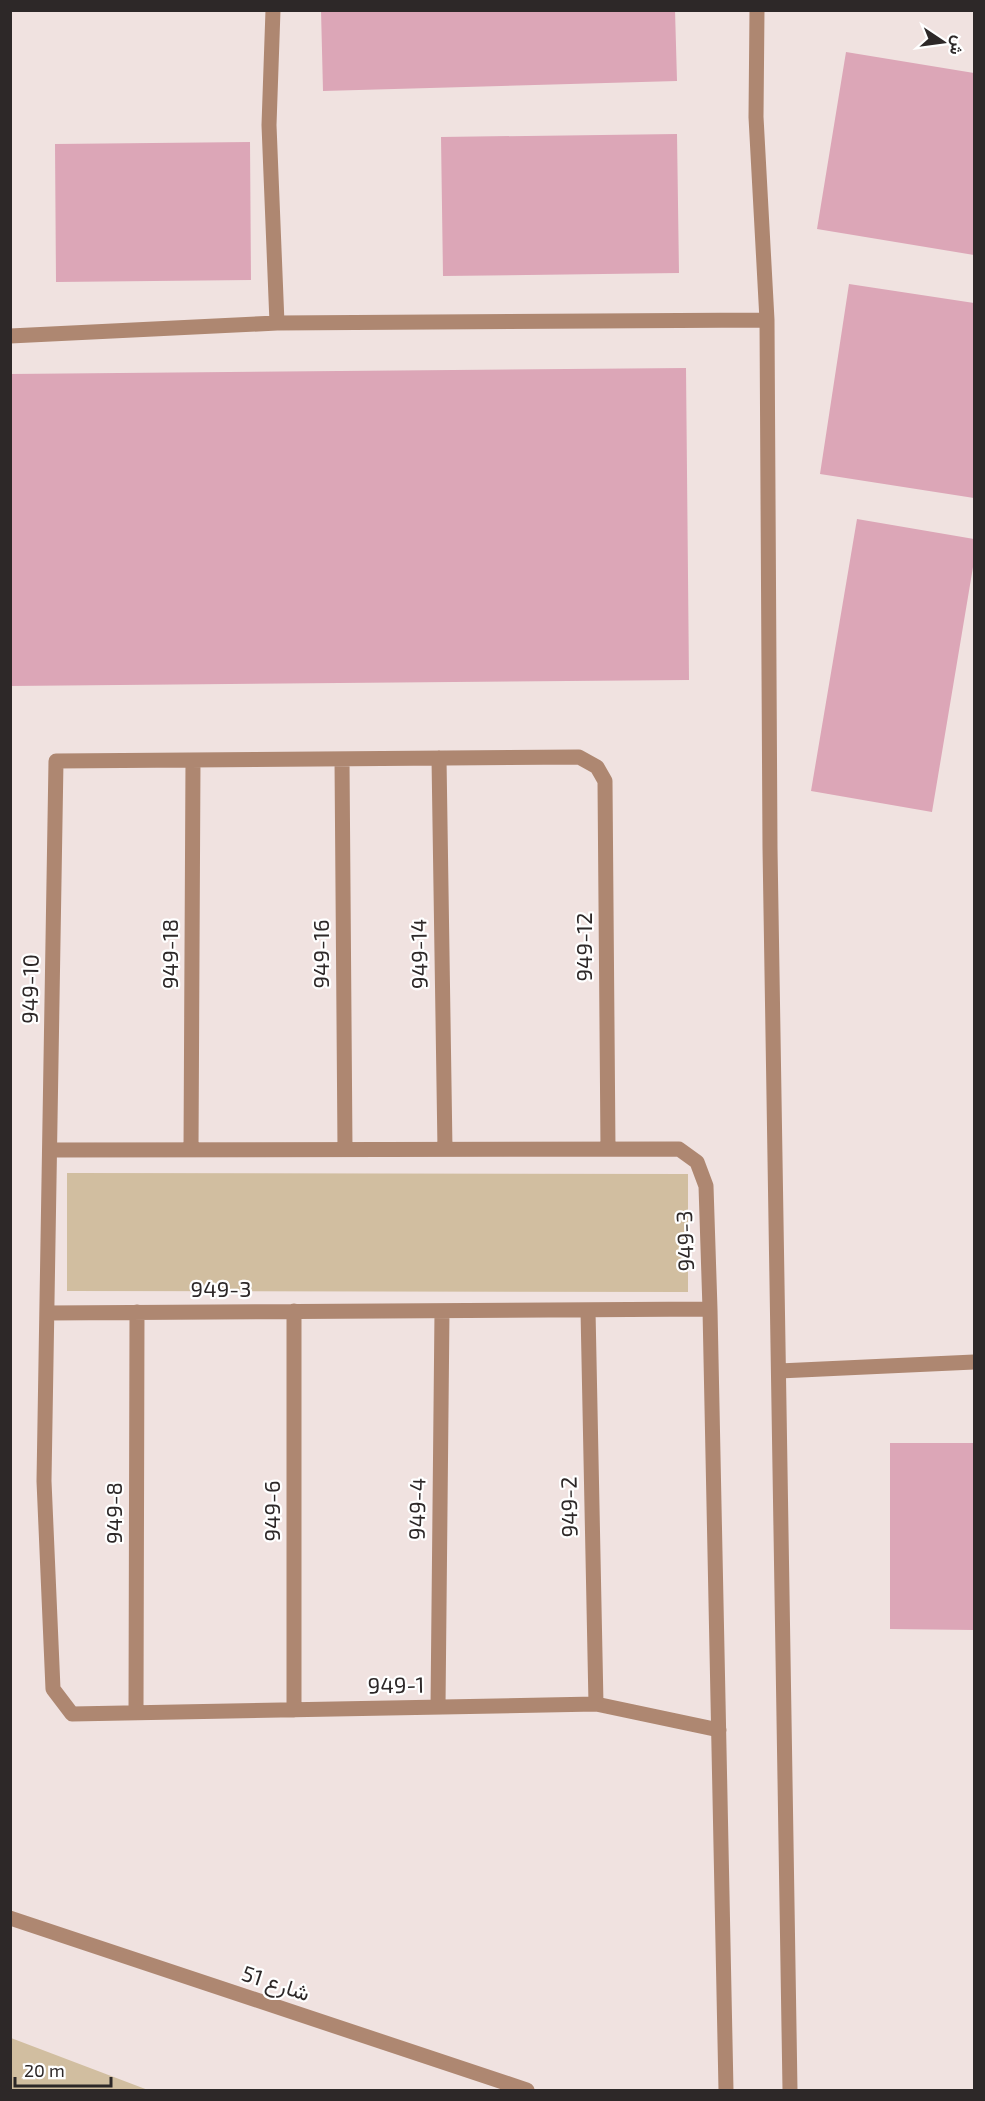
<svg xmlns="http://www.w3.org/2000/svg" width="985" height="2101" font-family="'Exo 2',Vazirmatn,sans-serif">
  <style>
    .green { fill: #d1bea0 }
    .building { fill: #dca6b7 }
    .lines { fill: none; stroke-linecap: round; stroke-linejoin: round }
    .service { stroke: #ae8771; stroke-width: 15 }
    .minor { stroke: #ae8771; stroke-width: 15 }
    .tertiary { stroke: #ae8771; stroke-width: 15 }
    .labels { text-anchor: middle; stroke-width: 4.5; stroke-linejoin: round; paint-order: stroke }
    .street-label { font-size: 22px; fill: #2d2828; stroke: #fff }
  </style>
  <rect width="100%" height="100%" fill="#f0e2e0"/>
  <path class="green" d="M67,1173L688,1174V1292L67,1291Z
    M10,2038H11L148,2090H11Z"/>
  <path class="building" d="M321,10H675L677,81L323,91Z
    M846,52L974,73V255L817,229Z
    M677,134L679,273L443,276L441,137Z
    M250,142L251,280L56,282L55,144Z
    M849,284L974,303V498L820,474Z
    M686,368L689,680L10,686V374Z
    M857,519L974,539V561L932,812L811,791Z
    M890,1443H974V1630L890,1629Z"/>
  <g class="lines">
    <path class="service" d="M273,10L269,125L277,323
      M757,10L756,117L767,320L770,848L790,2090
      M10,336L277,323L767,320
      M779,1371L974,1362"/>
    <path class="minor" d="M439,758L445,1149
      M342,759L345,1149
      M191,1149L193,760
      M608,1149L605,781L597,767L579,757L56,761L44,1481L53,1689L72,1714L596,1704L719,1730
      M710,1309L726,2090
      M588,1310L596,1704
      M47,1313L710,1309L706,1186L697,1162L679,1149L50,1150
      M438,1707L442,1311
      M294,1710V1311
      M136,1713L137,1312"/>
    <path class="tertiary" d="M10,1918L527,2090"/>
  </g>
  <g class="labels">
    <g class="street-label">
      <text transform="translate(584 947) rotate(-90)" y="8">949-12</text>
      <text transform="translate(170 954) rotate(-90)" y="8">949-18</text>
      <text transform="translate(321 954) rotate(-90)" y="8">949-16</text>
      <text transform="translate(419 954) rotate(-91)" y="8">949-14</text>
      <text transform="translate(30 989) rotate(-89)" y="8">949-10</text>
      <text transform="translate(685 1241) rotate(-92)" y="8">949-3</text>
      <text x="221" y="1297">949-3</text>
      <text transform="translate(569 1507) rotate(-91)" y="8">949-2</text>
      <text transform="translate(417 1509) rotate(-89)" y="8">949-4</text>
      <text transform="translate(272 1511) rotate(-90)" y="8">949-6</text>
      <text transform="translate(114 1513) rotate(-90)" y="8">949-8</text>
      <text transform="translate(396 1685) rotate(-1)" y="8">949-1</text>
      <text transform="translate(276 1983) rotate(18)" y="8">شارع 51</text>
    </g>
  </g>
  <rect width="985" height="2101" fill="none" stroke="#2d2828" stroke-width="24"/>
  <g transform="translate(943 42) rotate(103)" stroke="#ffffff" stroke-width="4.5" paint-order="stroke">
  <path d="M0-4.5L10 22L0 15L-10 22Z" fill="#2d2828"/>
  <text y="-9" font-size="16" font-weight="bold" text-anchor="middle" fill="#2d2828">ش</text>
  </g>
  <path d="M15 2077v9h96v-9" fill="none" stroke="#2d2828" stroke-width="3"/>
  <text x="24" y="2077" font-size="18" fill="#2d2828" stroke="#ffffff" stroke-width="4.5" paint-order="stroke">20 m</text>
</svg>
